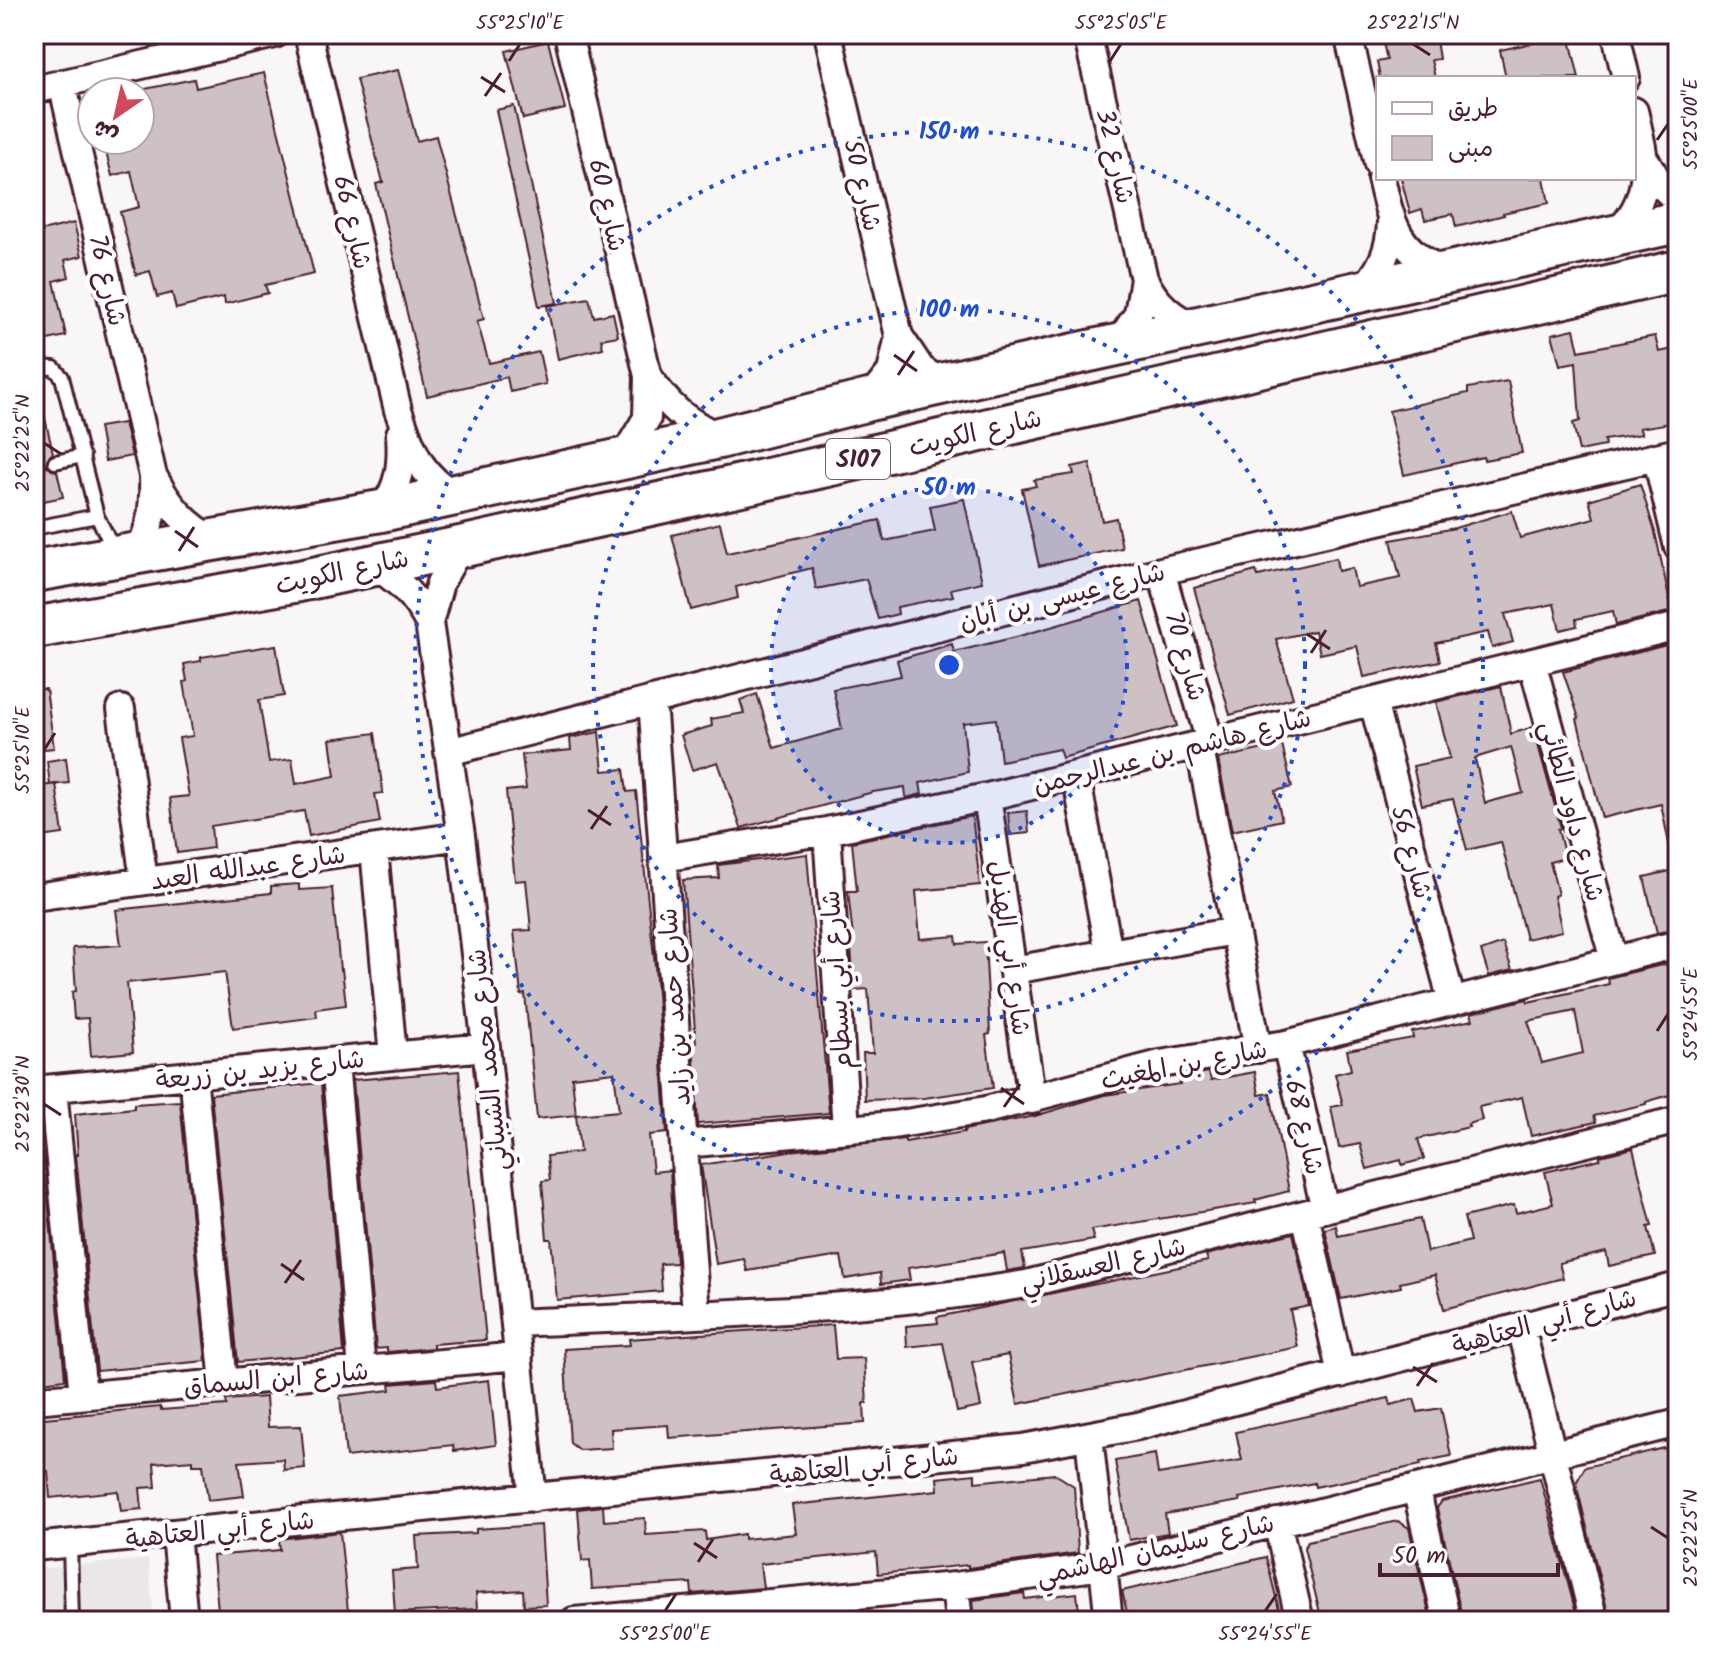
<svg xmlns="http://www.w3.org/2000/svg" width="1712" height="1655" font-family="Kalam,'Playpen Sans Arabic',sans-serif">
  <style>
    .built { fill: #ebe6e8 }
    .building { fill: #cdc1c4; stroke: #4a1f2b; stroke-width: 2; fill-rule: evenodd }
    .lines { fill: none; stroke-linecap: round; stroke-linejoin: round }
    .lane-casing { stroke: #4a1f2b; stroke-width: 18 }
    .street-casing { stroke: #4a1f2b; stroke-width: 32 }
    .primary-casing { stroke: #4a1f2b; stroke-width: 46 }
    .lane { stroke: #fff; stroke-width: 12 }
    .street { stroke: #fff; stroke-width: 26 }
    .primary { stroke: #fff; stroke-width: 40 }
    .ticks { fill: none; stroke: #4a1f2b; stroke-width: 3 }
    .ring { fill: none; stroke: #1d4ed8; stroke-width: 4; stroke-dasharray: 4 8 }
    .labels { text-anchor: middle; stroke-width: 8; stroke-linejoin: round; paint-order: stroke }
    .shield { fill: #fff; stroke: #80626b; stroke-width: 2 }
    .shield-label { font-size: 24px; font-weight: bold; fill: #4a1f2b }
    .street-label { font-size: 26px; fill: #4a1f2b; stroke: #fff }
    .centre { fill: #1d4ed8; stroke: #fff; stroke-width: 4 }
    .ring-label { font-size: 24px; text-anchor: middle; font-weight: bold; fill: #1d4ed8; stroke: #fff; stroke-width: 8; stroke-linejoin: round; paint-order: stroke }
    .neatline { fill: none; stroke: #4a1f2b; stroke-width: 3 }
    .ticks-label { font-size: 20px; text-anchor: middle; fill: #4a1f2b }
  </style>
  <rect width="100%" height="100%" fill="#f8f6f7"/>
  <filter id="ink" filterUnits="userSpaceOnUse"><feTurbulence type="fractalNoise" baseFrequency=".0125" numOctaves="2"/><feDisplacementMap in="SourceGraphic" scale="16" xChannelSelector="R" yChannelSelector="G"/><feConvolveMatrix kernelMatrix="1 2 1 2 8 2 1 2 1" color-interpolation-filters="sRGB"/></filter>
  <g filter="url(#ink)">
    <path class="built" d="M148,1559L154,1621H34V1569Z"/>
    <path class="building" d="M1381,34H1435L1439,59L1431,60L1435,78H1380L1377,62L1387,60Z
      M1569,35L1579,78H1506L1500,50Z
      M548,41L565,109L523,119L506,51Z
      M398,70L417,141L436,136L484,319L477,321L489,363L539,352L546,384L510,392L507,377L427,396L376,184L383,182L356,79Z
      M264,73L314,274L265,285L268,293L225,304L224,297L176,309L172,293L157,297L150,271L136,275L120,212L139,207L131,171L112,176L103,140H140V90L194,79L196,88Z
      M514,106L557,303L539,306L496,110Z
      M1401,178H1544L1549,203L1503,213L1504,215L1456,227L1453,214L1425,220L1422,209L1410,213Z
      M74,223L82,256L65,260L69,277L54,281L66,336L34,343V233Z
      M589,298L594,317L613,313L618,336L601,339L603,348L558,359L547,306Z
      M1574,329L1579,351L1655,336L1659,352L1678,348V422L1639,428L1642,434L1604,440L1605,446L1579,451L1573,423L1580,421L1576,362L1560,365L1552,334Z
      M1508,381L1522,453L1484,460L1483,457L1404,475L1389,411L1468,393V388Z
      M42,405L53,453L47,459L46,465L52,470L57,471L63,497L34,503V406Z
      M124,423L132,456L105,461L99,427Z
      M1090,463L1102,521L1116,518L1122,548L1039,566L1022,489L1036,486L1034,480L1074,474L1072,467Z
      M1640,484L1655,532L1672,611L1616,625L1613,611L1576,619L1577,626L1560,630L1554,604L1505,614L1513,642L1492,648L1488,632L1436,643L1440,661L1364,677L1357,646L1320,654L1315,631L1276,639L1293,698L1230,715L1194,588L1256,571L1258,576L1336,558L1338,571L1352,568L1356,587L1400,578L1391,540L1455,528L1512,511L1520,538L1594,518L1589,500Z
      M964,499L982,582L951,589L953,596L897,607L898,614L878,619L866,579L816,589L812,568L736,587L738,598L691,610L672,535L720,523L727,553L880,520L884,541L935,531L930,506Z
      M1141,601L1177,726L1062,758L1059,749L1001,761L996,719L963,723L968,772L920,783L922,794L906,798L905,787L873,792L741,828L718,762L692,770L681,735L712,726L711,719L744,713L740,700L757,694L774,748L842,729L833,689L901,676L897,660L952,644L954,652L1016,637Z
      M1678,642V843L1669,844L1661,804L1602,818L1577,719L1579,718L1563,672Z
      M276,645L284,696L259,700L269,762L292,759L296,784L335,776L330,739L375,733L383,793L375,794L380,822L309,836L304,811L211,826L213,848L177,853L170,798L189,796L179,738L193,736L184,682L187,681L184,664L201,661V657Z
      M1501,686L1511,734L1533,727L1561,828L1558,829L1565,858L1550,862L1558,894L1554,896L1562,931L1526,939L1501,842L1467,850L1453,799L1422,805L1413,766L1450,758L1436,702ZM1511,747L1523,793L1485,803L1475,758Z
      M46,689L54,748L34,750V690Z
      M599,732L603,771L624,769L627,792L636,791L655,966L667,1133L649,1135L653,1172L670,1170L676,1263L660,1264L662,1291L557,1300L551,1239H547L542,1181L550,1180L547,1156L580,1152L576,1115L537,1119L525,994L521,995L514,931L531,930L526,880L515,881L506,791L526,789L522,755L571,750L570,738ZM614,1072L619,1111L576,1115L572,1077Z
      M1282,745L1292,787L1275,791L1282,820L1232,831L1218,759Z
      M66,758L69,783L50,785L47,761Z
      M56,784L63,834L34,838V787Z
      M1027,811L1029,833L1010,835L1008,813Z
      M972,816L980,885L916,891L920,939L956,936L957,944L985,942L990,1034L986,1035L993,1088L924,1098L865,1100L863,1053H873L868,989L854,990L851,947H854L848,891H857L852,842Z
      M807,854L829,1113L698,1124L693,1044L696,1043L683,880L719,878L718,865Z
      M1670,871L1678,906V928L1657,933L1644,877Z
      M299,884V890L332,888L340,970L342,969L346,1005L316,1009L317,1017L233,1028L225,972L127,983L133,1052L91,1056L88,1018L74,1019L72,992L76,991L73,948L121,945L116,910L271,893V886Z
      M1503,943L1512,970L1489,976L1481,951Z
      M1678,961V1079L1673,1080L1676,1093L1646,1102V1104L1594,1116L1596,1122L1531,1136L1522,1097L1479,1107L1482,1120L1468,1124L1469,1127L1418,1139L1424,1159L1402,1165L1401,1160L1367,1169L1360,1144L1339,1148L1331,1107L1343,1105L1335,1074L1351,1070L1347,1050L1413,1038L1412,1032L1473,1020L1471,1013L1527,999L1528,1002L1609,984L1608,978ZM1575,1011L1583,1053L1542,1063L1528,1021Z
      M459,1071L486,1340L433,1344V1348L387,1352V1348L376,1349L353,1080Z
      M1209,1072L1211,1080L1255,1072L1259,1095L1270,1093L1289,1191L1255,1200L1256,1203L1091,1230L1094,1240L1022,1252L1025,1268L1007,1271L1004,1253L908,1268L910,1280L881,1284L880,1273L845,1279L841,1256L747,1271L744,1259L716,1264L701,1165L789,1151L905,1139V1142L964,1132V1130L1035,1116L1105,1095L1180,1084L1178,1077Z
      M321,1083L344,1352L238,1362L211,1094Z
      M180,1101L206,1361L97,1371L76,1155H78L75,1114L134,1108V1104Z
      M1633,1148L1652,1226L1648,1227L1655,1256L1609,1266L1606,1252L1559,1263L1563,1278L1444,1309L1435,1275L1400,1283L1401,1287L1341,1299L1325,1229L1336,1226L1338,1236L1420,1219L1427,1252L1470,1241L1464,1217L1514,1205L1516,1213L1553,1204L1545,1172L1600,1159V1156Z
      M44,1158L65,1379L34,1383V1159Z
      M1293,1233L1309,1306L1290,1310L1298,1347L1018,1404L1008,1355L972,1362L981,1407L957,1412L943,1343L907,1347L906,1326L938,1323L937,1317L1208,1261L1206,1255Z
      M833,1325L836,1359L864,1358L867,1403H864L865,1423L669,1438L668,1425L611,1429L612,1448L579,1450L570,1443L564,1349L630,1345L629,1339Z
      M436,1380L437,1387L489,1380L496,1445L454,1451L453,1445L346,1457L340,1396L391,1390L390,1384Z
      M266,1397L268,1427L301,1426L305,1468L284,1470L283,1459L239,1462L244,1496L208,1500L203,1465H193V1460L154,1463L156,1487L140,1488L142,1509L121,1511L118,1491L50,1498L48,1471L34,1472V1419L160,1407L161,1410L227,1405L226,1400Z
      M1389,1398L1391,1405L1414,1399L1418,1412L1441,1408L1451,1456L1420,1462L1421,1465L1315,1487L1314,1483L1239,1498L1240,1501L1165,1514L1168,1533L1129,1540L1115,1461L1155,1454L1158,1474L1242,1460L1236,1432Z
      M1664,1448L1676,1457L1678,1463V1621H1610L1576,1483L1585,1467Z
      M975,1474V1482L1055,1474L1074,1486L1078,1553L968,1568V1565L878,1574L876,1552L760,1564L763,1588L692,1594L691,1583L592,1589L590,1560L582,1561L578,1509L603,1506L604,1521L645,1518L646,1535L705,1531L706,1540L744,1534V1539L796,1534L792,1505L938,1490L937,1478Z
      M1540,1478L1578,1621H1463L1437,1508L1442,1501Z
      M1398,1521L1409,1528L1431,1621H1322L1304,1548L1308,1541Z
      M541,1525L546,1605L524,1606L523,1590L476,1593L477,1609L395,1613L392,1571L418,1569L416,1536L476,1533V1529Z
      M340,1532L349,1621H219L213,1556L280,1550L279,1539Z
      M1266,1557L1282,1621H1129L1122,1591Z
      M1024,1593L1025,1599L1077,1593L1080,1621H975L973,1600Z"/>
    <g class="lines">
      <g class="lane-casing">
        <path id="lane" d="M34,367L54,368L62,377L97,516L109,540L119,549
          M55,462L83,456
          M34,528L97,516
          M70,1543L72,1621"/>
      </g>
      <g class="street-casing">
        <path id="street" d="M308,34L398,410C413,450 416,471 454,495
          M568,34L648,376L647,418L623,458
          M828,34L899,336L921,369L943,384
          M1087,34L1144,279C1155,303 1173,319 1198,328
          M1348,34L1378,164
          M1616,34L1626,78
          M62,83L153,476C154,505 152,527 137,553
          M34,90L275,34
          M1646,161L1660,184L1678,201
          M1381,178C1392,226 1397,251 1446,272
          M1614,236C1656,195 1646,162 1634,111
          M1360,292C1380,272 1390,251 1391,222
          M1117,345L1138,314L1144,279
          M648,376C671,410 683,418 719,438
          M869,400L891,372L899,336
          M1657,459L1678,547
          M155,479C169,506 186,525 213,540
          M381,511C400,486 402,464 400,434
          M373,565C399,580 415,597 429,623L461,836L486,1047L533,1498
          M1161,571L1210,742
          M429,623L440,583L460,547
          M1532,662L1614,960
          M652,700L696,1314
          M1373,702L1452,1002
          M121,709L144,881
          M1199,744L1258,1049
          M448,752L1161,571L1678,452
          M1076,775L1109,953
          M987,797L1032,1100
          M827,831L846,1129
          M374,849L393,1056
          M663,858L827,831L987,797L1678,626
          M34,897L461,836
          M1013,970L1235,931
          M1286,1044L1325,1209
          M335,1062L362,1370
          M193,1075L224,1383
          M53,1089L83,1395
          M34,1090L486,1047
          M684,1144L893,1125L986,1110L1160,1064L1286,1044L1678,944
          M1305,1214L1341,1374
          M515,1323C686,1315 858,1312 1026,1284L1678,1120
          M1521,1327L1594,1621
          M34,1400L519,1356
          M1089,1436L1109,1621
          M1416,1488L1447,1621
          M1277,1522L1300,1621
          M176,1533L184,1621
          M34,1547L1023,1448L1138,1426L1678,1286
          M955,1586L959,1621
          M574,1621L955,1586L1103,1566L1678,1423"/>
      </g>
      <g class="primary-casing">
        <path id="primary" d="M34,571L381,511L719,438L869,400L1048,360L1678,222
          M34,628L299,581L460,547L836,464L1678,271"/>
      </g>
      <use href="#lane" class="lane"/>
      <use href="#street" class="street"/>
      <use href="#primary" class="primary"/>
    </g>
  </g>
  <path class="ticks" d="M1413,44L1430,55M509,61L520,44M1110,61L1121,44M481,77L505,92M485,96L501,73M1657,140L1668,124M894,355L917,371M898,375L914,351M44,443L61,454M175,531L198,547M179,551L194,527M1307,634L1330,649M1311,653L1326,630M44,750L55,733M588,810L611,825M591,829L607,806M1657,1031L1668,1014M1001,1088L1024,1104M44,1104L61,1115M1004,1107L1020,1084M281,1264L304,1280M285,1283L301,1260M1413,1367L1437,1382M1417,1386L1433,1363M1651,1527L1668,1538M694,1543L717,1558M698,1562L713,1539M665,1611L676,1594M1265,1611L1277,1594"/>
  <circle cx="949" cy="665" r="178" fill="#1d4ed8" fill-opacity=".12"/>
  <g class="ring">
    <circle cx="949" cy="665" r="178"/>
    <circle cx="949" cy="665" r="356"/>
    <circle cx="949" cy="665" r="534"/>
  </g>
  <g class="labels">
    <rect class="shield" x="826" y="439" width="64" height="40" rx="6"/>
    <g class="shield-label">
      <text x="858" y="467">S107</text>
    </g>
    <g class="street-label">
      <text transform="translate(1116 156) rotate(77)" y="9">شارع 32</text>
      <text transform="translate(863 185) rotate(77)" y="9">شارع 50</text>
      <text transform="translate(608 205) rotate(77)" y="9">شارع 60</text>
      <text transform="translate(353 222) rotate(77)" y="9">شارع 66</text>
      <text transform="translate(108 280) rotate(77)" y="9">شارع 76</text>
      <text transform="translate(975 432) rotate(-13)" y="9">شارع الكويت</text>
      <text transform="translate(342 571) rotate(-12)" y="9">شارع الكويت</text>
      <text transform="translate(1062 596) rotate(-14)" y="9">شارع عيسى بن أبان</text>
      <text transform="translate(1186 656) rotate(74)" y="9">شارع 70</text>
      <text transform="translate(1172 751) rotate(-14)" y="9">شارع هاشم بن عبدالرحمن</text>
      <text transform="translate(1573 811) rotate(75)" y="9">شارع داود الطائي</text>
      <text transform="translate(1412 852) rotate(75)" y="9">شارع 56</text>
      <text transform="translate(248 867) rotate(-8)" y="9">شارع عبدالله العبد</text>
      <text transform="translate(1010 948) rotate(82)" y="9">شارع أبي الهذيل</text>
      <text transform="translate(836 980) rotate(-94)" y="9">شارع أبي بسطام</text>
      <text transform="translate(674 1007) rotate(-94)" y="9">شارع حمد بن زايد</text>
      <text transform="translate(487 1060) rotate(-96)" y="9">شارع محمد الشيباني</text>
      <text transform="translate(1184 1064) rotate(-11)" y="9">شارع بن المغيث</text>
      <text transform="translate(260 1069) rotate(-6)" y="9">شارع يزيد بن زريعة</text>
      <text transform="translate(1305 1127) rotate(77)" y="9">شارع 68</text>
      <text transform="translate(1103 1264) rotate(-13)" y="9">شارع العسقلاني</text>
      <text transform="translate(1544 1321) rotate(-15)" y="9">شارع أبي العتاهية</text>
      <text transform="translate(276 1378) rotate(-5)" y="9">شارع ابن السماق</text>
      <text transform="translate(864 1465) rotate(-6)" y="9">شارع أبي العتاهية</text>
      <text transform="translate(220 1529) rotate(-6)" y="9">شارع أبي العتاهية</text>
      <text transform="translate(1155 1549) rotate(-13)" y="9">شارع سليمان الهاشمي</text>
    </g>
  </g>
  <circle cx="949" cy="665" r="12" class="centre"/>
  <g class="ring-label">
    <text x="949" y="139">150 m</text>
    <text x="949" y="317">100 m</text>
    <text x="949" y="495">50 m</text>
  </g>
  <rect width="1712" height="1655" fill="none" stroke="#fff" stroke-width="88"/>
  <rect x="1376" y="76" width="260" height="104" fill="#ffffff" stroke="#b7a5aa" stroke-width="2"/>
  <rect x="1392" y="102" width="40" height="12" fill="#ffffff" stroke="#b7a5aa" stroke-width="2"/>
  <text x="1448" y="116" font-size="24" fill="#4a1f2b">طريق</text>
  <rect x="1392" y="136" width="40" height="24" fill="#cdc1c4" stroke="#b7a5aa" stroke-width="2"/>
  <text x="1448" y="156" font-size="24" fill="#4a1f2b">مبنى</text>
  <g transform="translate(116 116) rotate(214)"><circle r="38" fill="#ffffff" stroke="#b7a5aa" stroke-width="2"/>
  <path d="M0-6L14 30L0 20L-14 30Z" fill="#d1495b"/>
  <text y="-12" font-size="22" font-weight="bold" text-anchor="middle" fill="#4a1f2b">ش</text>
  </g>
  <path d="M1380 1563v12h178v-12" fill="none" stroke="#4a1f2b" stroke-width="4"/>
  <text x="1392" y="1563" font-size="24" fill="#4a1f2b" stroke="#ffffff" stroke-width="6" paint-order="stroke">50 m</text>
  <rect x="44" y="44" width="1624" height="1567" class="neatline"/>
  <g class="ticks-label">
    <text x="520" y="29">55°25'10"E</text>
    <text x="1121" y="29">55°25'05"E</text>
    <text x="1413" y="29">25°22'15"N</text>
    <text transform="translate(1690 124) rotate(-90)" y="7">55°25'00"E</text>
    <text transform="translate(22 443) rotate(-90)" y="7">25°22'25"N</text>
    <text transform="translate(22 750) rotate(-90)" y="7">55°25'10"E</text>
    <text transform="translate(1690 1014) rotate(-90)" y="7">55°24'55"E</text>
    <text transform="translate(22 1104) rotate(-90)" y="7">25°22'30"N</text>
    <text transform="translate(1690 1538) rotate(-90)" y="7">25°22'25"N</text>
    <text x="665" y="1640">55°25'00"E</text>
    <text x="1265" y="1640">55°24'55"E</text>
  </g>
</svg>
